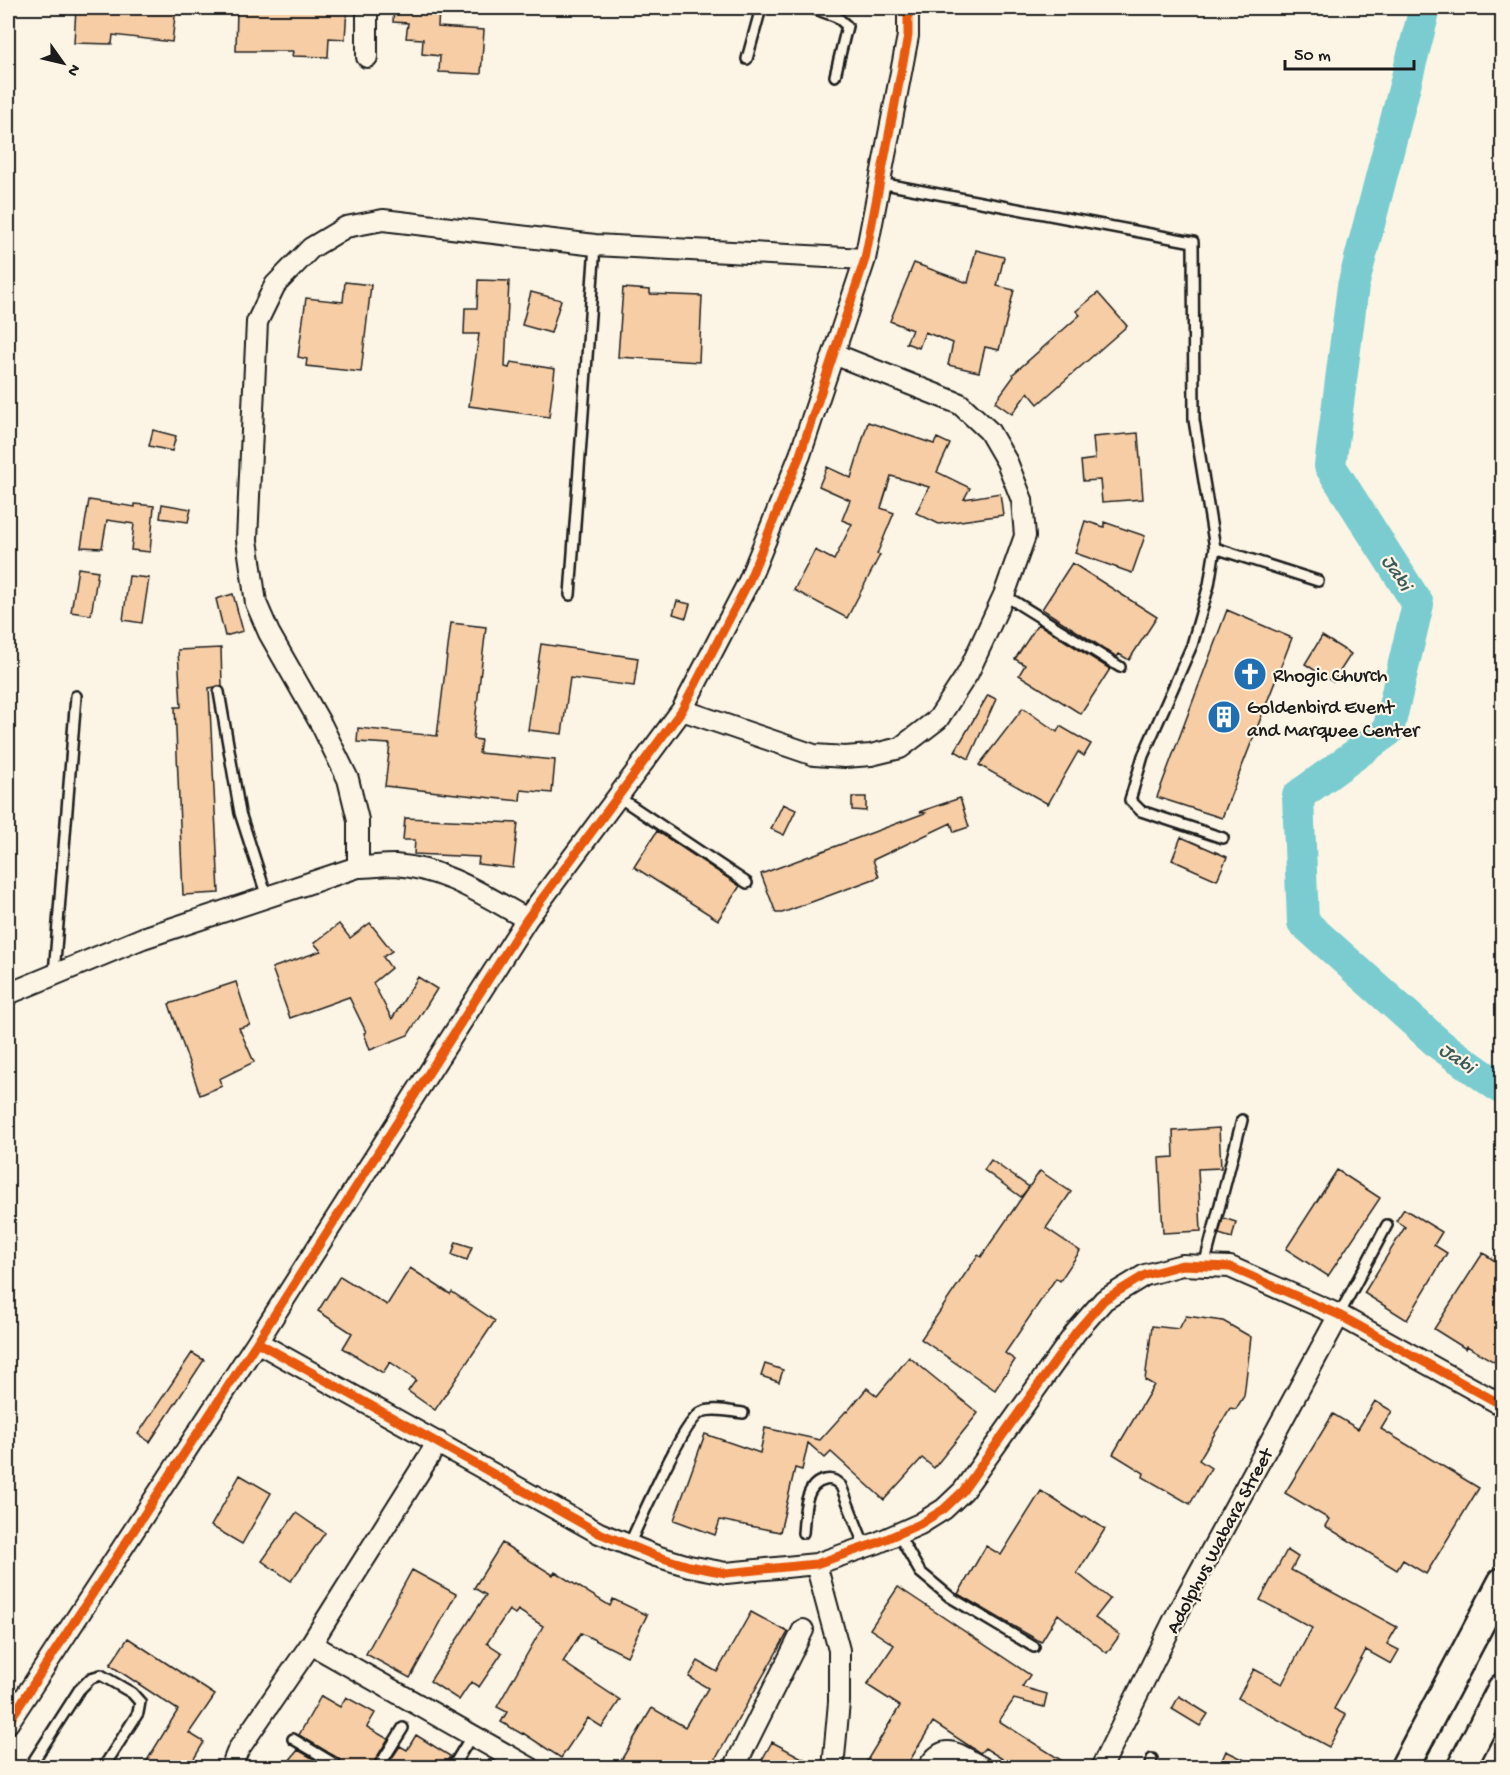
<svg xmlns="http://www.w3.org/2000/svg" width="1510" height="1775" font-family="'Gochi Hand',sans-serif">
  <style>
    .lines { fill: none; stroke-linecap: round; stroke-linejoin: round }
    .river { stroke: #7accd0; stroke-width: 32 }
    .building { fill: #f6cda5; stroke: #1c1c1c; stroke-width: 1.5 }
    .service-casing { stroke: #1c1c1c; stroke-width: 14 }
    .minor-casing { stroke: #1c1c1c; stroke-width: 24 }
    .secondary-casing { stroke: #1c1c1c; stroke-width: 32 }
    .service { stroke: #fcf5e5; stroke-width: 9 }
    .minor { stroke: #fcf5e5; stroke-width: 20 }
    .secondary { stroke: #fcf5e5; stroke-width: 27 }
    .cycleway-casing { stroke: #fcf5e5; stroke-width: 13 }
    .cycleway { stroke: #e8590c; stroke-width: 9 }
    .labels { text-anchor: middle; stroke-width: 4.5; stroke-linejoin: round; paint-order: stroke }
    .poi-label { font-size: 20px; fill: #1c1c1c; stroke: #fcf5e5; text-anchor: start }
    .street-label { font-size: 20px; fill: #1c1c1c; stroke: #fcf5e5 }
    .water-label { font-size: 21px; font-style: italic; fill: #3d5a5b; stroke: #fcf5e5 }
  </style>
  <rect width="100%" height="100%" fill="#fcf5e5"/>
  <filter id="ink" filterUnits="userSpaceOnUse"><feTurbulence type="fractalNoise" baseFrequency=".0167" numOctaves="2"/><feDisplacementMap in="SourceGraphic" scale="12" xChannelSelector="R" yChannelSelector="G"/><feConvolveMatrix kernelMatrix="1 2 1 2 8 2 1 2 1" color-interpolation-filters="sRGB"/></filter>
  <g filter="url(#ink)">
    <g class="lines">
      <path class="river" d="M1425,8L1353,286L1330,466L1418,604L1388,731L1298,796L1303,922L1439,1044L1502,1089"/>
    </g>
    <path class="building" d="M76,8H176L172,42L113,35L112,44L74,43Z
      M237,8H347L345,39L329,38L328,57L292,56L293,51H236Z
      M394,8H439L438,27L484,30L481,74L439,72L440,56L422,54L423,39L406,38L408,23L393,22Z
      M976,250L1004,257L997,286L1014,290L999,350L985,347L979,372L948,365L953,343L925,332L919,348L906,343L912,330L890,321L914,263L968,283Z
      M478,280L509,281L505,367L509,368L511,362L555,369L549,417L469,406L479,334H464L465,308H477Z
      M345,282L371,285L361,372L306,366L307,359L298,357L306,298L343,302Z
      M623,288L650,290V294L702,296L699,362L618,357Z
      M531,292L561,300L551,333L522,325Z
      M1098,293L1127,326L1038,404L1028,392L1012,414L995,402L1014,376L1013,374L1080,315L1076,311Z
      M868,422L934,444L937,438L950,444L937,472L970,488L964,499L1000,493L1003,515L939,524L916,513L929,487L891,476L881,508L894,513L877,554L880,555L847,618L794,590L815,550L834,560L852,524L842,520L850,500L819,486L827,467L851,478Z
      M153,430L176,436L172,451L149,446Z
      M1138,433L1143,499L1102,502L1100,480L1083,481L1081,461L1095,459L1093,437Z
      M89,500L135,507V504L154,506L150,552L131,550L134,524L107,520L102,548L81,547Z
      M162,504L191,509L188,522L160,518Z
      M1085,521L1104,527V522L1145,536L1132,573L1075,553Z
      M1072,563L1157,617L1129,660L1119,654L1117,657L1042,609Z
      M78,568L98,571L91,615L71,612Z
      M129,576L149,578L142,623L123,620Z
      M233,594L243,631L225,636L216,599Z
      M677,601L690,604L686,618L673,614Z
      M1227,610L1292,638L1222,818L1157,797Z
      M451,623L486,627L473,739L481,740L479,753L555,760L552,793L521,790L520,801L385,786L390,744L357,742L358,728L437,736Z
      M1038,624L1110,669L1081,714L1019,675L1025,665L1015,659Z
      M1322,636L1351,654L1333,682L1305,664Z
      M541,644L638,658L634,686L570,678L562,734L528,730Z
      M221,648L222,686L209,688L219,893L183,895L175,707H181L178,650Z
      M988,695L996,699L969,759L955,751Z
      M1023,708L1057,732L1060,726L1091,744L1084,756L1078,752L1048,804L979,765Z
      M852,797H866V811L852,810Z
      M960,798L969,827L954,832L951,823L873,860L879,877L782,913H776L761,874L925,813L919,812Z
      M783,804L796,810L784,835L771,829Z
      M405,818L518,823L513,868L478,864L479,857L414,854L415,840H403Z
      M657,831L740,886L718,920L634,867Z
      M1181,837L1227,857L1217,880L1172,860Z
      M370,923L392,951L383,957L391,968L373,983L392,1019L418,977L437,989L408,1035L370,1050L364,1033L366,1032L349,997L290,1018L272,968L321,951L314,943L339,924L350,938Z
      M236,982L250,1025L239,1028L254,1062L219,1079L222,1086L200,1095L169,1004Z
      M1219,1128L1221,1168L1198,1169L1201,1231L1163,1233L1159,1158L1174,1157L1173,1131Z
      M991,1160L1029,1187L1021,1197L984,1170Z
      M1337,1170L1380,1198L1328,1276L1286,1249Z
      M1040,1171L1071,1192L1046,1228L1080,1251L1060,1281L1056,1278L1005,1353L1015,1360L995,1390L921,1339L978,1255L981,1257Z
      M1404,1209L1442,1232L1434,1245L1447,1253L1407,1320L1364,1293L1405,1227L1396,1221Z
      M1223,1218L1236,1222L1232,1238L1219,1234Z
      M456,1242L472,1247L467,1260L452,1255Z
      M1483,1253L1503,1266V1282L1496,1293L1503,1297V1367L1467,1346L1466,1349L1434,1329Z
      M410,1268L450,1294L452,1292L495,1321L435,1410L408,1391L416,1380L390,1362L383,1373L343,1348L352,1333L318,1311L340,1276L387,1305Z
      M1186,1316L1223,1321L1251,1337L1244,1396L1236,1409L1230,1408L1199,1460L1211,1468L1190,1504L1143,1477L1144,1473L1113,1454L1154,1385L1145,1380L1152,1326L1179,1329Z
      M192,1353L204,1360L150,1442L138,1434Z
      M909,1357L978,1413L934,1468L922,1458L884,1500L831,1452L825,1458L808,1443L802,1470L795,1468L780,1532L720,1520L715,1535L674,1520L705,1434L760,1453L765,1428L820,1440L846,1411L847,1412L867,1388L877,1396Z
      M765,1364L783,1370L779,1382L761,1376Z
      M1375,1401L1392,1411L1381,1429L1479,1488L1426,1574L1403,1560L1397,1570L1325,1526L1329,1519L1285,1493L1333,1414L1358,1429Z
      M240,1475L271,1493L242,1544L211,1526Z
      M1041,1491L1083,1518L1085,1516L1105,1529L1077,1573L1110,1599L1095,1618L1120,1635L1107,1653L1058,1614L1041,1642L958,1594L986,1546L1001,1555Z
      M296,1513L325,1533L291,1581L262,1561Z
      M502,1543L553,1575L555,1572L610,1606L613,1599L647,1615L627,1656L581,1633L563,1662L620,1700L602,1727L588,1718L561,1758L523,1733L522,1734L501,1722L507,1712L497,1707L543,1626L518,1610L515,1614L509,1610L487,1643L502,1653L479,1687L471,1682L459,1700L430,1681L486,1595L474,1588Z
      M1287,1550L1298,1557L1291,1570L1397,1627L1387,1644L1399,1650L1391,1664L1366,1650L1334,1709L1346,1715L1329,1747L1238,1698L1254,1669L1282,1684L1312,1628L1260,1600Z
      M412,1570L456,1594L410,1678L366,1654Z
      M898,1587L1030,1675L1022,1687L1047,1694L1044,1707L1014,1699L999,1721L1072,1767H1015L985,1748L980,1753L933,1722L906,1767H863L900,1706L867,1685L894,1645L870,1629Z
      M751,1612L788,1632L711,1767H617L652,1708L685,1727L708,1688L689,1677L698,1661L717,1672Z
      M128,1638L215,1695L189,1733L204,1742L189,1767H143L178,1710L110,1665Z
      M321,1696L340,1707L346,1697L375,1713L367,1727L388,1739L371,1767H347L338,1758L299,1735Z
      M1179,1696L1208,1714L1200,1726L1172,1709Z
      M416,1735L450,1756L444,1767H386L400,1746L407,1750Z
      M772,1742L819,1767H758Z
      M298,1750L328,1767H284Z
      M1226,1751L1259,1767H1219Z"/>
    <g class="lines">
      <g class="service-casing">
        <path id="service" d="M812,8L837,17L847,26L835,76
          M747,59L761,8
          M880,183L1193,242L1194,420L1215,548L1209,585L1192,645L1143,756L1130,800L1141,811L1223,838
          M1215,548L1318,581
          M570,595L595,245
          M1004,595L1120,667
          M219,692L240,813L267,897
          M617,796L747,883
          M54,974L76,696
          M1204,1266L1242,1120
          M1339,1315L1387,1225
          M803,1533C805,1516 803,1484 825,1480C832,1478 836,1481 841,1486L865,1547
          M898,1534L920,1572L950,1597L1034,1647
          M629,1545C640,1522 684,1419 702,1412C713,1407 732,1412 743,1413
          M293,1739L335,1764L337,1768
          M29,1768L79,1690L91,1678L101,1675L132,1693L140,1702L138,1713L103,1768
          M378,1768L403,1728
          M452,1768L472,1735
          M1149,1768L1152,1759"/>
      </g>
      <g class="minor-casing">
        <path id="minor" d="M367,57V8
          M682,710L814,755L845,757L871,755L900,748L938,719L968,673L1004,595L1025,536L1022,500L1007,462L989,431L960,404L834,354
          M358,867V820L348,779L322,726L269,633L256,603L247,540L257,322L275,285L311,248L346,227L383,220L595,245L865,259
          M8,994L143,938L358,867C370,867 383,865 395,865C444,868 485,896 527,919
          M257,1342L599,1533L656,1556L689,1566L726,1573L816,1564L877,1543L920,1524L944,1509L963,1491L1076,1332L1104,1300L1145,1275L1182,1265L1230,1267L1339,1315L1502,1405
          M816,1564L839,1650V1702L833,1768
          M311,1644L530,1768
          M8,1723L257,1342L527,919L682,710L749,581L800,455L865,259L908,36V8
          M231,1768L238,1750L311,1644L438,1442
          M734,1768L803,1630
          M928,1768C945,1739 959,1756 983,1768
          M1101,1768L1178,1612L1339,1315"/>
      </g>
      <g class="secondary-casing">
        <path id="secondary" d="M1404,1768L1502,1582
          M1461,1768L1502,1688"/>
      </g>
      <use href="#service" class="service"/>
      <use href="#minor" class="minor"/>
      <use href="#secondary" class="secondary"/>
      <g class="cycleway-casing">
        <path id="cycleway" d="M257,1342L599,1533L656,1556L689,1566L726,1573L816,1564L877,1543L920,1524L944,1509L963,1491L1076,1332L1104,1300L1145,1275L1182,1265L1230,1267L1339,1315L1502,1405
          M8,1723L257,1342L527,919L682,710L749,581L800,455L865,259L908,36V8"/>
      </g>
      <use href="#cycleway" class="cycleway"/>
    </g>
  </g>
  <defs>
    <g id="church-disc" transform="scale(1.725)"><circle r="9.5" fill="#1f6fb2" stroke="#fcf5e5"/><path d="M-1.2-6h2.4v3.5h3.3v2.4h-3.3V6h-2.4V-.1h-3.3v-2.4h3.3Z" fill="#fff"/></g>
    <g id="building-disc" transform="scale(1.725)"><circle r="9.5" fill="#1f6fb2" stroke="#fcf5e5"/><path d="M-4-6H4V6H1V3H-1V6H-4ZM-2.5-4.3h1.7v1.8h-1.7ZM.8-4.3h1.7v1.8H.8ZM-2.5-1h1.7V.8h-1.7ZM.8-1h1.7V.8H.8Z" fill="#fff"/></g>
  </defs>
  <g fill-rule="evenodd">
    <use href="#church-disc" x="1250" y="674"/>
    <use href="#building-disc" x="1224" y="717"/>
  </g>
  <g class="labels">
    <g class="poi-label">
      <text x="1273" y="681">Rhogic Church</text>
      <text x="1247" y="713">Goldenbird Event<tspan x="1247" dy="23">and Marquee Center</tspan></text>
    </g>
    <g class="street-label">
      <text transform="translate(1218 1540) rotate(-62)" y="7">Adolphus Wabara Street</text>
    </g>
    <g class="water-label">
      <text transform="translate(1398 572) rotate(57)" y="7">Jabi</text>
      <text transform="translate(1458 1057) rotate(36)" y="7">Jabi</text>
    </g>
  </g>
  <rect width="1510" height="1775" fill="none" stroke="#fcf5e5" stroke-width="30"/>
  <rect x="15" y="15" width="1480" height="1745" fill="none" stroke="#1c1c1c" stroke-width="2" filter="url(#ink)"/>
  <g transform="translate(63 63) rotate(124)" stroke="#fcf5e5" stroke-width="4.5" paint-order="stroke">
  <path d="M0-4.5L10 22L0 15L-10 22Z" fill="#1c1c1c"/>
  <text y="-9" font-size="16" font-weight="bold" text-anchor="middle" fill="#1c1c1c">N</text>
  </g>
  <path d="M1285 60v9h129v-9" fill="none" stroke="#1c1c1c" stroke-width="3"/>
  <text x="1294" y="60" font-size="18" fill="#1c1c1c" stroke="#fcf5e5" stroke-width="4.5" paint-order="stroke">50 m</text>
</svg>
